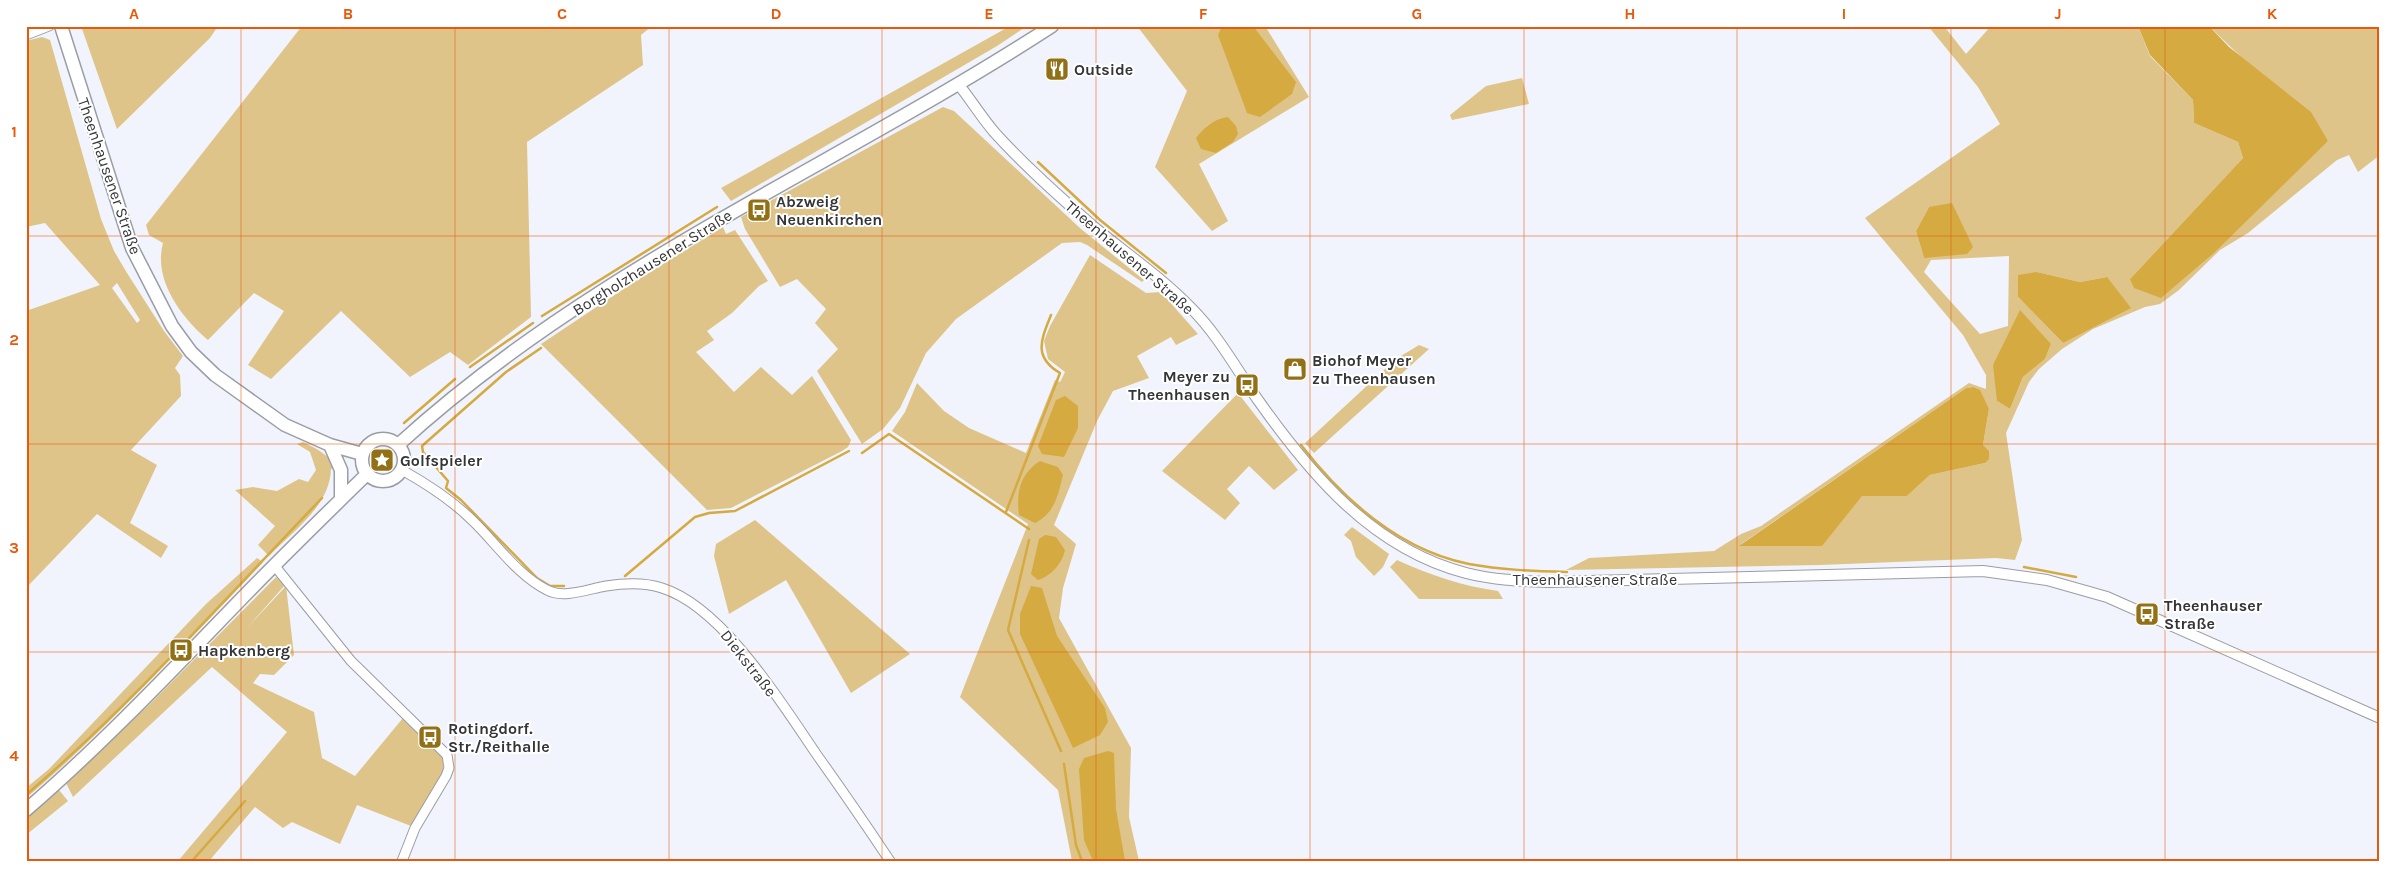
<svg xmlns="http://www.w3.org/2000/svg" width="2406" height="887" font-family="Karla,sans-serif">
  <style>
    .green { fill: #dec489; fill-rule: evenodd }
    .water { fill: #d4aa41 }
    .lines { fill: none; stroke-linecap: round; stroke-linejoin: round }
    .stream { stroke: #d4aa41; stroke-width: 2.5 }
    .minor-casing { stroke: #9b9da5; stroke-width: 11 }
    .tertiary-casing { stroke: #9b9da5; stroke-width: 12 }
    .secondary-casing { stroke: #9b9da5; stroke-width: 15 }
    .minor { stroke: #fff; stroke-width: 9 }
    .tertiary { stroke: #fff; stroke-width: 10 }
    .secondary { stroke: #fff; stroke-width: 12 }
    .grid { fill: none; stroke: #e8590c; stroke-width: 1; stroke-opacity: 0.55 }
    .labels { text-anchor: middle; stroke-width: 4; stroke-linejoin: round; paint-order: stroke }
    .poi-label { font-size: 16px; font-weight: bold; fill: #343538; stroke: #fff; text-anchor: start }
    .street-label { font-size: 16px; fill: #343538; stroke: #fff }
    .neatline { fill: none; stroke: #e8590c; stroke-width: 2 }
    .grid-label { font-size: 16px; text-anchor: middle; font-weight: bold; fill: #e8590c }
  </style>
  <rect width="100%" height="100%" fill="#f1f4fc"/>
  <path class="green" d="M81,26H218L210,38L117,129Z
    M302,26H652L641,35L643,65L527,142L531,317L468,365L450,352L410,377L341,311L271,379L248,365L284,311L254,293L208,340C181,317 153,280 163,243L149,235L146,225Z
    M1010,26H1027L997,46L731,201L721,188Z
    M1137,26H1265L1309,97L1199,164L1228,221L1212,231L1155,167L1187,91Z
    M1928,26H1944L1966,54L1991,26H2138L2150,56L2193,100L2194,123L2238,142L2243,158L2130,279L2328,141L2209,26H2380V155L2358,172L2349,155L2337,160L2248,233L2220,250L2179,290L2160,304L2145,307L2093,329L2062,349L2039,369L2029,382L2006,433L2022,540L2015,560L1996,558L1820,565L1566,570L1589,558L1714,551L1741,534L1761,526L1969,383L1986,389V375L1963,335L1865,218L2000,124L1978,87ZM1929,207L1924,258L1916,231ZM2009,256L2008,326L1980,334L1924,272L1931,260ZM2037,272L2080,282L2107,277L2063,343L2018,297ZM2051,344L2045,359L2023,377L2010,409L1997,401ZM1973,387L1989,409L1983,445L1985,463L1930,475L1907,496H1862L1740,545L1966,388Z
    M42,37L50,40L101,219L114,251L127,273L164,331L183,356L175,368L180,375L181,396L131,450L157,465L130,523L168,546L161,558L97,514L26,588V311L100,285L45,223L26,227V41ZM117,283L140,320L137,323L112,288Z
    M1522,78L1529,104L1452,120L1450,115L1486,86Z
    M943,107L954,111L1081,229L1144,280L1142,282L1087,245L1080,242L1062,243L956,319L926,353L900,408L883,429L862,444L817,371L838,349L815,323L826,309L797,279L780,287L745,229L741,217Z
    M723,227L726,234L735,230L768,281L759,286L732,313L707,331L714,340L696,352L734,392L761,367L792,395L812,376L851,440L848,447L842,451L731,508L707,510L541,344L634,282Z
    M1090,255L1146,293L1161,292L1198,334L1176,345L1171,337L1137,356L1149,378L1113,391L1097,421L1054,525L1076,544L1063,588L1059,618L1131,748L1129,817L1139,861H1072L1058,790L960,697L1028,524L892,431L905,412L917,383L944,411L969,428L1026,453L1055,380L1060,382L1065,372L1048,359L1044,341L1050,326Z
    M1419,345L1429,349L1314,453L1305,443L1396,359Z
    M1238,393L1298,470L1274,490L1249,466L1227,489L1240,503L1225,520L1162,471Z
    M303,442C317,449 328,454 335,467L331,469C330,506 293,531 269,556L258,545L275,526L235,490L253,487L277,491L299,479L308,482L316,470L310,452L297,444Z
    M755,520L910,654L851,693L786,580L729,614L714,556L716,544Z
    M1352,527L1389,554L1383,567L1374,576L1356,557L1351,541L1344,535Z
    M257,558L263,562L190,639H186L180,645V649C130,700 81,752 26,798V788L49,769L206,604Z
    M1397,560C1430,575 1462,586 1498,591L1503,599H1419L1390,567Z
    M276,577L285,585L247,628L286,586L294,655L274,675L260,674L253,683L314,712L322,758L355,776L403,718L443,756V775L411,826L357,805L340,844L292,822L283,828L255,807L209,861H178L287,732L212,667L73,797L66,783L151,703Z
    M59,790L68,801L26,835V817Z"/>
  <path class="water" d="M1222,26H1253L1296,82L1292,94L1260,117L1247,113L1218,35Z
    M2138,26H2209L2229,47L2311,112L2328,141L2215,252L2161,298L2134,288L2130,279L2243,158L2238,142L2194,123L2193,100L2150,55Z
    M1228,117L1236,126L1238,134L1233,142L1216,153L1201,149L1196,138C1205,127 1214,119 1228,117Z
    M1952,203L1973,247L1967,254L1924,258L1916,231L1929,207Z
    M2037,272L2080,282L2107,277L2131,308L2063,343L2018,297V275Z
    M2020,310L2051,344L2045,359L2023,377L2010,409L1997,401L1993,365Z
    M1973,387L1980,390L1989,409L1983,445L1989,451V459L1985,463L1930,475L1907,496H1862L1822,546H1739L1966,388Z
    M1065,396L1078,406V428L1064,457L1042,454L1038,446L1056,400Z
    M1040,461L1058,467L1063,475C1058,495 1055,513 1035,523L1019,515C1016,492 1020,474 1040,461Z
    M1045,535L1056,537L1065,550C1062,564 1051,576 1038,580L1031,574L1039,539Z
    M1031,586L1042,588L1057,636L1105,708L1108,722L1100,735L1073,748L1020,634V614Z
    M1108,751L1114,753L1116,809L1125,861H1093L1084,840L1079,769L1084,758Z"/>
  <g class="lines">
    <path class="stream" d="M1038,162L1100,220L1166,273
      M542,316L717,207
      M541,348L506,372L422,446L423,452L448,481L446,488L461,500L537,578L550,586H564
      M470,367L533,323
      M404,423L455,379
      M1301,445C1343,499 1399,550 1469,564C1501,570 1534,571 1567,572
      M862,453L889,434L1029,529
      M1006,512L1060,373C1033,357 1041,340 1051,315
      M1029,540L1008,630L1061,751
      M2024,567L2076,577
      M625,576L695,517L709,513L735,511L849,451
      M1064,764L1076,845L1082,861
      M26,795C131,705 226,598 322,498
      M192,861L245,801"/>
    <g class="minor-casing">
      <path id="minor" d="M26,35L49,26
        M402,470C427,484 452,500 473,521C496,543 517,575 547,590C563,599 588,589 606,586C625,583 644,582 662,588C723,607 782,704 817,755C842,790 866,825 890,861
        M274,565L351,661L447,755L449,768L446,776L415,828L402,861"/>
    </g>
    <g class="tertiary-casing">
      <path id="tertiary" d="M959,85C971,100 982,118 995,133C1025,166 1060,197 1094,227C1127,254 1162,278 1192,309C1218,335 1237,370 1258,400C1311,475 1373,549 1466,573C1493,580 1521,581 1549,582L1983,571L2047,580L2107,597L2380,718"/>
    </g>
    <g class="secondary-casing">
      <path id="secondary" d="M61,26L132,248L172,326L191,352L215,375L285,425L330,445L362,454
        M362 460a21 21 0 1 1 42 0a21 21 0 1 1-42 0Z
        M330,445L341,470V499
        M398,445C591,268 835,167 1052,26
        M26,810C106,741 178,664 251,589C289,550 328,512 367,474"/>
    </g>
    <use href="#minor" class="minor"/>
    <use href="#tertiary" class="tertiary"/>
    <use href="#secondary" class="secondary"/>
  </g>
  <path class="grid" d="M241,26V861M455,26V861M669,26V861M882,26V861M1096,26V861M1310,26V861M1524,26V861M1737,26V861M1951,26V861M2165,26V861M26,236H2380M26,444H2380M26,652H2380"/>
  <defs>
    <g id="restaurant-square" transform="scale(1.25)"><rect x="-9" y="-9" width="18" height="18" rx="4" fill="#917016" stroke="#fff"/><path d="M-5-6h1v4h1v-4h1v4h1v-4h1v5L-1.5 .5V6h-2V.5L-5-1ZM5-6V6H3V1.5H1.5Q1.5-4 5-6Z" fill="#fff"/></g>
    <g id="bus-square" transform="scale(1.25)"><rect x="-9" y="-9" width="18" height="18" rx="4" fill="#917016" stroke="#fff"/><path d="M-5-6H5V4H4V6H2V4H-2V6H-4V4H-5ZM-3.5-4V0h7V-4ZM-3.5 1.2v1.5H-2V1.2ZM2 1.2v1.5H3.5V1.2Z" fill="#fff"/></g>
    <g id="shop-square" transform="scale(1.25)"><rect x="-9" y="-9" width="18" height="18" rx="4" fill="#917016" stroke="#fff"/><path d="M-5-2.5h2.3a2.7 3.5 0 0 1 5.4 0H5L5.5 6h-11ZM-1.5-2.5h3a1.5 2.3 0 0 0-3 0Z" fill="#fff"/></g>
    <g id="sight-square" transform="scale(1.25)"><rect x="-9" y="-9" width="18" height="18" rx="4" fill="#917016" stroke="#fff"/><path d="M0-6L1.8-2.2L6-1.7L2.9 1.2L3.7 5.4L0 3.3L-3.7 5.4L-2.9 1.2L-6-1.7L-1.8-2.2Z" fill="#fff"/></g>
  </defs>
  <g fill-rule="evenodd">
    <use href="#restaurant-square" x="1057" y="69"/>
    <use href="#bus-square" x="759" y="210"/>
    <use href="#shop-square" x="1295" y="369"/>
    <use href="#bus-square" x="1247" y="385"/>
    <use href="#sight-square" x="382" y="460"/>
    <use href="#bus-square" x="2147" y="614"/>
    <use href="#bus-square" x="181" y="650"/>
    <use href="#bus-square" x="430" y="737"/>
  </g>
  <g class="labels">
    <g class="poi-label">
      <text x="1074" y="75">Outside</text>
      <text x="776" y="207">Abzweig<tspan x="776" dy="18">Neuenkirchen</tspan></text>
      <text x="1312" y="366">Biohof Meyer<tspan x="1312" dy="18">zu Theenhausen</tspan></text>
      <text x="1230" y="382" text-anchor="end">Meyer zu<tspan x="1230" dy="18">Theenhausen</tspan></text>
      <text x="400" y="466">Golfspieler</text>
      <text x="2164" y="611">Theenhauser<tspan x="2164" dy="18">Straße</tspan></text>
      <text x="198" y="656">Hapkenberg</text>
      <text x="448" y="734">Rotingdorf.<tspan x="448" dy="18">Str./Reithalle</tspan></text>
    </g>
    <g class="street-label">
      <text transform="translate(110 176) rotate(71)" y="6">Theenhausener Straße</text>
      <text transform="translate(1130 257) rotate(41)" y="6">Theenhausener Straße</text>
      <text transform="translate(652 262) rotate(-32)" y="6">Borgholzhausener Straße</text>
      <text x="1595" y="585">Theenhausener Straße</text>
      <text transform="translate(749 663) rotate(52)" y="6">Diekstraße</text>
    </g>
  </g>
  <rect width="2406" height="887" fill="none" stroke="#ffffff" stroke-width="55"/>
  <rect x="28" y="28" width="2350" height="832" class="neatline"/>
  <g class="grid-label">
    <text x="134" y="19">A</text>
    <text x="348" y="19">B</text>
    <text x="562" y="19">C</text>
    <text x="776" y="19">D</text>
    <text x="989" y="19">E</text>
    <text x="1203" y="19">F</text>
    <text x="1417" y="19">G</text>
    <text x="1630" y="19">H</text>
    <text x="1844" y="19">I</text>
    <text x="2058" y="19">J</text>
    <text x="2272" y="19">K</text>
    <text x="14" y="137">1</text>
    <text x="14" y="345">2</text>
    <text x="14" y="553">3</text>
    <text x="14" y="761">4</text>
  </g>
</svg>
